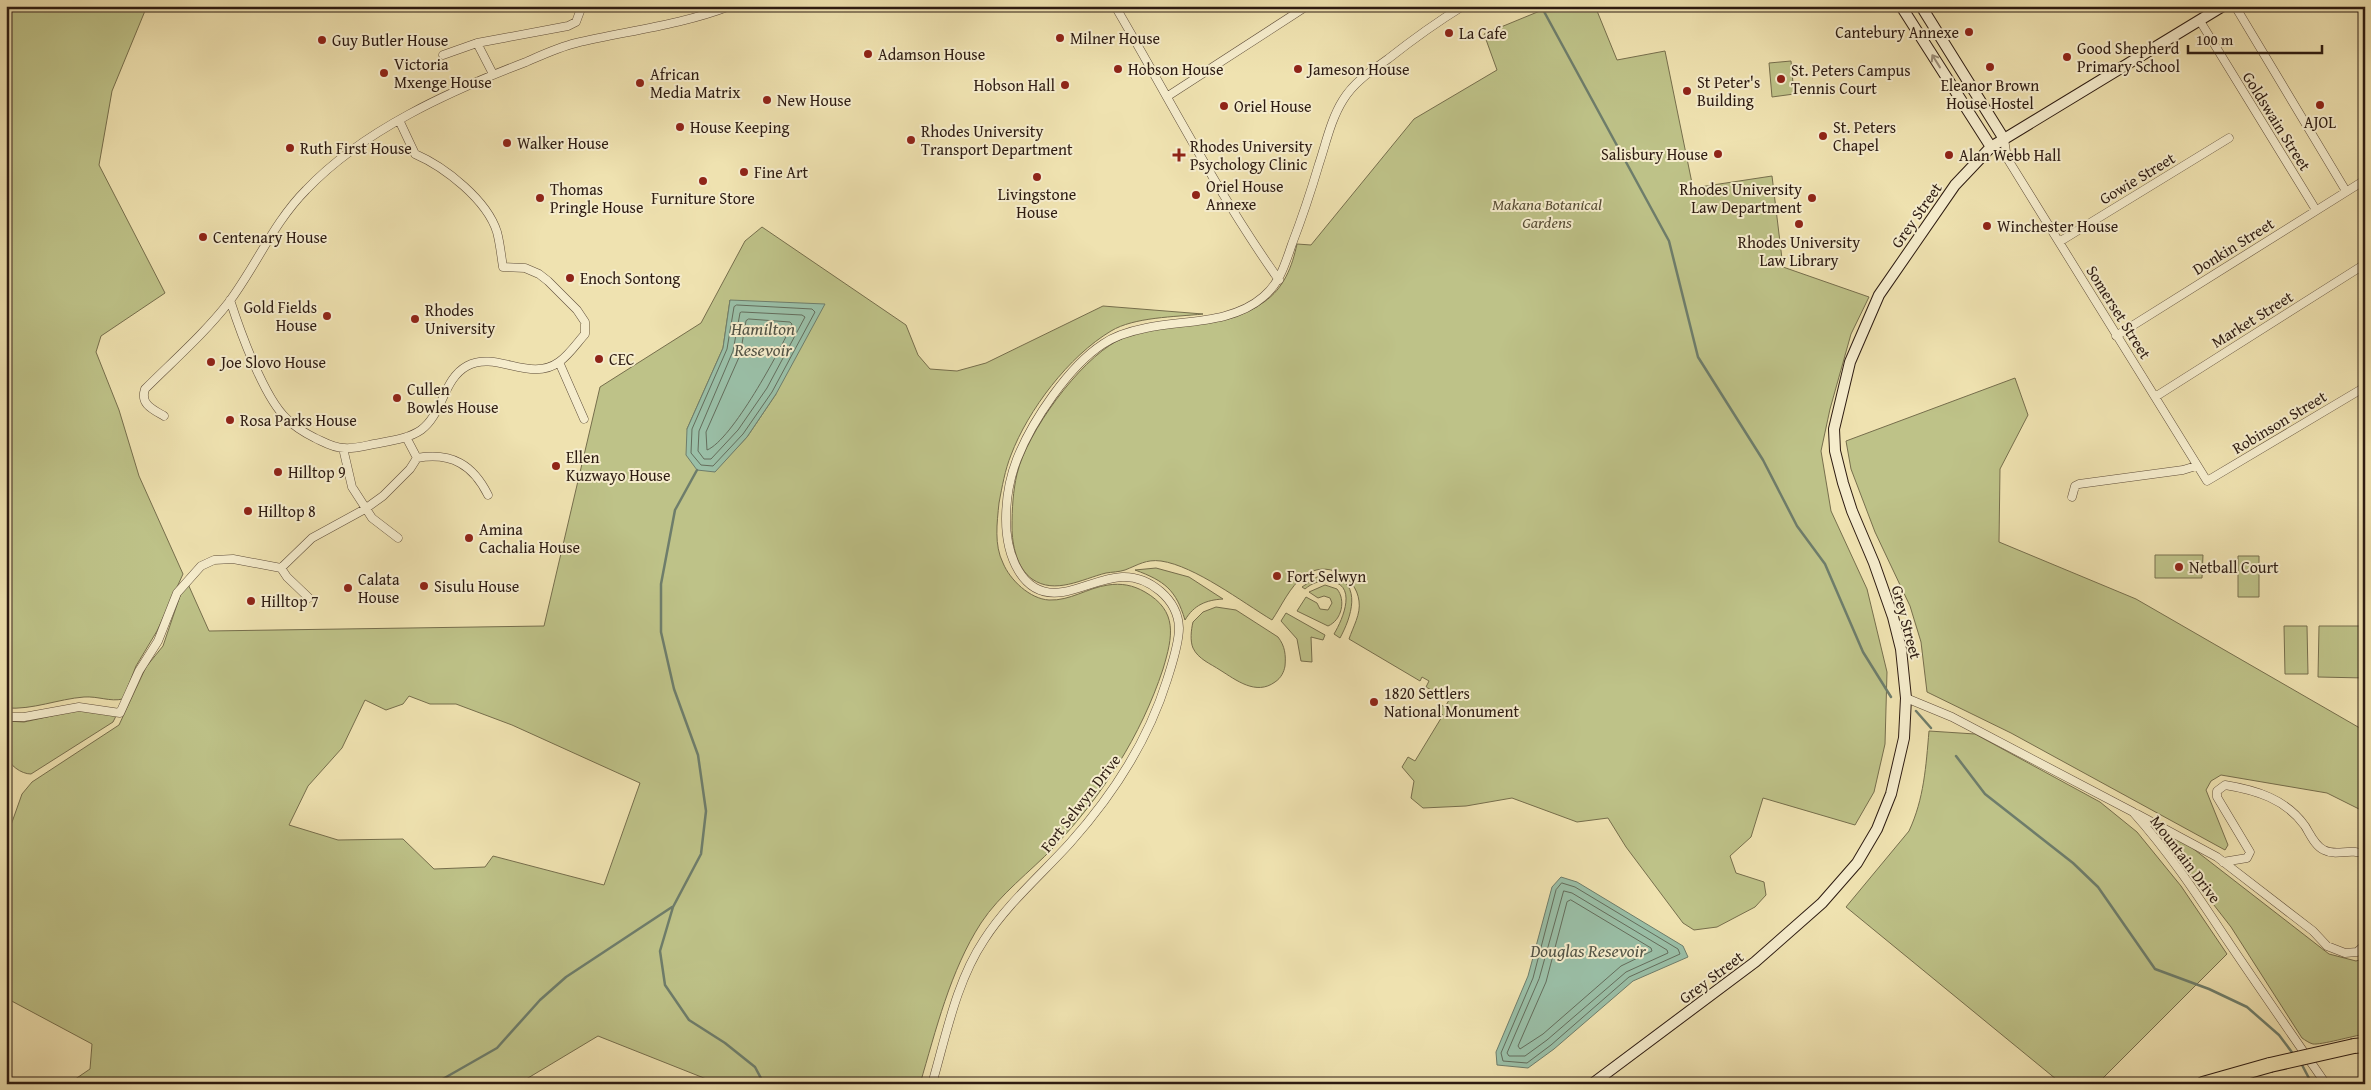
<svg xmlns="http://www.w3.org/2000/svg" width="2371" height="1090" font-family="'Gentium Book Plus',serif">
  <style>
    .green { fill: #bec288; stroke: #766e4c; fill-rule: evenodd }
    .water { fill: #9abfa7; stroke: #6e7d6b }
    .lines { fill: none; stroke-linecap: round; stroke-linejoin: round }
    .shore { stroke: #646d5c; stroke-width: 1 }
    .stream { stroke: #6e7d6b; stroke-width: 2.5 }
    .street-casing { stroke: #5e4d39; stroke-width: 9 }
    .secondary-casing { stroke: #2d1b11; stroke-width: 12 }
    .highway-casing { stroke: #2d1b11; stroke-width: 16 }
    .street { stroke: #f5eccc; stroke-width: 8 }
    .secondary { stroke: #f5eccc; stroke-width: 10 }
    .highway { stroke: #efe2b0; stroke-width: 14 }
    .highway-bridge-casing { stroke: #2d1b11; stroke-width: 16; stroke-linecap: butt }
    .highway-bridge { stroke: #efe2b0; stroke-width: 14 }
    .oneway { stroke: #9b8e78 }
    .poi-dot { fill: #8f2418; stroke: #f5eccc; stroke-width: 2 }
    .labels { text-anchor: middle; stroke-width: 4; stroke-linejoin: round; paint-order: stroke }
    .poi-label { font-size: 16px; fill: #2d1b11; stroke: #f5eccc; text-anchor: start }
    .street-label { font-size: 16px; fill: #2d1b11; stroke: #f5eccc }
    .park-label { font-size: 16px; font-style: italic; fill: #584d35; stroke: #f5eccc }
    .water-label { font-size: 18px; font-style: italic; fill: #535446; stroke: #f5eccc }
  </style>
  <rect width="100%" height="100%" fill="#efe2b0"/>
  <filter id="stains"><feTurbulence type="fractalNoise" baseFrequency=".004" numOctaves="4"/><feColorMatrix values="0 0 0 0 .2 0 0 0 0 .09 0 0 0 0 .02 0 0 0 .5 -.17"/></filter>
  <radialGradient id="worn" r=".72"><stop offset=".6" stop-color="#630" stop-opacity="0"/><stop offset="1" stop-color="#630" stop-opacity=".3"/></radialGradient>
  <path class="green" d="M6,6H147L112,91L99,165L165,293L101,336L96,352L119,410L139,476L183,574L157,631L136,666L123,699C110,702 98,696 84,697C58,699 33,710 6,708Z
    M1552,6H1595L1617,60L1665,51L1693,188L1772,176L1783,267L1869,297L1851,334L1830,409L1821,451L1831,511L1867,589L1887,672L1885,744L1874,792L1855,825L1763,798L1751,837L1730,856L1736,873L1764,882L1766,895L1755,907L1717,927L1694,930L1683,923L1626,847L1608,818L1577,822L1512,798L1466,806L1423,808L1411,798L1414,781L1402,767L1408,757L1415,761L1443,715L1436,710L1439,704L1445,707L1449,700L1426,687L1429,681L1422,677L1420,681L1349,639C1353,627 1361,614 1359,601C1356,576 1326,559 1304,576C1290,586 1281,607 1272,620C1242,602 1195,566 1161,561C1146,559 1138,565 1125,570C1119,572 1112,572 1106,573C1082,579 1055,595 1032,579C1017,568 1012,545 1012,527C1012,509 1013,491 1017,474C1027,432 1079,361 1117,341C1163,317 1216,336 1264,302C1284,288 1292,267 1297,244L1311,245L1414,119L1497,70L1484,34Z
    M1791,61L1794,94L1772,97L1769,63Z
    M762,227L906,325L918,355L930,369L957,371L986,363L1103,306L1203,314C1175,317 1134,317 1111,331C1069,356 1028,410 1011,455C1005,470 1002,487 999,503C997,523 994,545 1003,563C1010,580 1030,599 1049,600C1070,601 1087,588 1108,585C1121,583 1133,585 1145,592C1178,611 1173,636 1163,669C1141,736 1102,796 1054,847C1030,872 1000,894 981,923C950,971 936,1030 920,1084H719L598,1036L518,1084H68L90,1069L92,1044L6,998V839L22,794L32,782L119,725L146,667L163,646L181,593L188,584L209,631L544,626L600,387L701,323L745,241ZM730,300L776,394L747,437L714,472L687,429L723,348ZM409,696L430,704H456L512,725L640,783L604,885L493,856L485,867L434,869L403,839L338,840L289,825L308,786L342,748L365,700L386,710L403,704Z
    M2015,378L2028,415L2000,469L1999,542L2136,599L2365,731V812L2327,793L2221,775L2211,781L2206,790L2228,845L2225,850L2011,733L1927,692L1921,642L1910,606L1875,532L1851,469L1846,441Z
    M2155,555H2203L2202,578H2155Z
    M2238,556H2259V597H2238Z
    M1156,568L1189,577L1223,599C1206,600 1194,605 1185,620C1176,590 1165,581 1135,570Z
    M1332,576C1363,583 1351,618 1340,638L1334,634C1343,619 1359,582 1327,581C1319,581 1312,583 1305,589L1302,587L1317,577Z
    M1325,585L1337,589C1346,600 1342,620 1328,626L1297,611L1306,597L1317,603L1320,609L1328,610L1332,603L1330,598L1324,596L1318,598L1309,592Z
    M1216,607L1236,610L1278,637C1285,646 1286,655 1285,666C1284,672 1281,678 1275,682C1256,696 1236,680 1220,670C1211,664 1198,659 1193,648C1190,641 1191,630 1193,622L1203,612Z
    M1286,613L1325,635L1323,640L1311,637L1312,662L1301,661L1297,639L1281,621Z
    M2284,626H2307L2308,674H2285Z
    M2319,626H2365V678L2318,677Z
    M96,710L116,716L113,722L31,774C21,774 9,765 6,755C3,746 6,731 6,721L24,722L74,711Z
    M1929,731L1975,734L2100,802L2137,832L2181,886L2227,954L2097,1084H2062L1846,907L1909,831C1924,799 1926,766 1929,731Z
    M2151,824L2191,847L2329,954L2356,961L2365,958V1034C2353,1036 2321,1045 2313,1044C2309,1043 2305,1040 2302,1038L2231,927Z"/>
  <path class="water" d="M730,300L825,304L776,394L747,437L715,472L697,470L686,455L687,429L723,348Z
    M1561,877L1577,882L1683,946L1688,957L1633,981L1554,1049L1528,1068L1497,1065L1496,1052L1528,976L1552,887Z"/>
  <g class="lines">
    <path class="shore" d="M737,305L812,309L815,312L772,392L743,434L713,466L701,465L691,453L692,429L727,349L734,307Z
      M742,312L802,315L805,317L767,388L738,430L711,459H704L698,451L699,431L733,351L740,313Z
      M749,319L790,322L792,324C780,351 732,440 707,450L706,432L740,355L746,321Z
      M1562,883L1575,887L1678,949L1680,954L1629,977L1551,1045L1527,1063L1503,1061L1501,1053L1533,978L1556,890Z
      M1564,891L1572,893L1667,950L1668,953L1626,972L1547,1040L1525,1056H1509L1507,1053L1539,979Z
      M1571,900L1651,948L1652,951L1621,966L1543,1034L1520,1049L1518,1046L1546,982L1567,902Z"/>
    <path class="stream" d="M1541,6L1669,241L1698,357L1763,460L1797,526L1825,564L1863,652L1891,697
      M697,470L675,510L661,584V632L674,689L698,755L706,811L701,854L673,907L660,951L665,985L689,1020L725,1043L755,1067L764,1084
      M1916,711L1931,728
      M1956,756L1985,794L2073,863L2098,887L2155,969L2209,989L2247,1007L2279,1035L2294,1055
      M2301,1063L2312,1084
      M434,1084L497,1048L540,1000L566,977L672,907"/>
    <g class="street-casing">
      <path id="street" d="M1115,6C1169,98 1217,193 1279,280
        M2235,6L2346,191
        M2200,21L2316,210
        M477,43L568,26L576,22L582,6
        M443,55L477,43L493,74
        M1168,96L1307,6
        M2004,139L2007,158
        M1991,147L2007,158L2207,481L2365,387
        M2059,242L2229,138
        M230,300C240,331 264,398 287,419C295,427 305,433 315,438C324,442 333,448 344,448C354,449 364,446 374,444C389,441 408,439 421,430C443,414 443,379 467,366C496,350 530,383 559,362C569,355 577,343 585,334V322L577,310L548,281L539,274L525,268L503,267C501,255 500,243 497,232C487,200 445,167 415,154L399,120
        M2116,336L2365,180
        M559,362L584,419
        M2155,397L2365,264
        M164,416C152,409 140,404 145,389C174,360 204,334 229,302C256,266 274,222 306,190C363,130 450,91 526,62C542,55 559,47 576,43C627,31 681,25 730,6
        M343,448L352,487L372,518L398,538
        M417,458C452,452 473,465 488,495
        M2072,497L2075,486L2079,484L2183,470L2196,466
        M281,568L312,538L365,509L383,496L410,469L417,458L406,437
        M1906,698L1952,717L2133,812C2168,851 2196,893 2225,937C2258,986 2292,1035 2326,1084
        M6,717H24L79,707L120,713L139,671L158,641L177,593L201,566L214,560L233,559L281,568L287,577L309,598
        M2137,814L2217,857L2313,931L2327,946L2345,953L2357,952L2365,945
        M2223,862L2247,858L2250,852L2217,797V791L2225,785C2256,790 2286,799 2305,826C2310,834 2315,846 2324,850C2337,857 2351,847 2365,855
        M932,1084C946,1036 956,982 984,940C1007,904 1041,875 1070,843C1112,796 1148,741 1167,680C1172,664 1179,644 1179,628C1178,599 1149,576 1122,577C1102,578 1082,589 1063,592C1020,599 1006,552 1006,519C1006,499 1010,477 1017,459C1032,421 1069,366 1103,344C1116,335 1131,331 1146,328C1184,320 1232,324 1263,297C1280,283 1285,264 1292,244C1302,218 1311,191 1319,164C1326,143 1331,119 1343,100C1354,82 1371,71 1388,59C1412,40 1437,22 1463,6"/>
    </g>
    <g class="secondary-casing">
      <path id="secondary" d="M1901,6L1991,147
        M1921,6L2004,139
        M1592,1084L1755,962L1822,903L1857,863L1877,829L1891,794L1904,738L1906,698L1901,649L1893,617L1874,563L1852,511L1843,483L1835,451L1834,429L1850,362L1879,295L1955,185L1991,147L2223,6"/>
    </g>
    <g class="highway-casing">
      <path id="highway" d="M2354,1046L2365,1045
        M2203,1084L2270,1065"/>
    </g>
    <use href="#street" class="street"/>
    <use href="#secondary" class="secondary"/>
    <use href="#highway" class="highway"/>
    <g class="highway-bridge-casing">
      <path id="highway-bridge" d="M2270,1065L2354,1046"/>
    </g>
    <use href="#highway-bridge" class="highway-bridge"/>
  </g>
  <defs><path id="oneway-shaft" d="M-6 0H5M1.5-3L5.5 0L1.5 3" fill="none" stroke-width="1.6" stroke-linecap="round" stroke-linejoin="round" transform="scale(1.25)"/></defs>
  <use class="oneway" href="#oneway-shaft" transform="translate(1936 61) rotate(-122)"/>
  <g class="poi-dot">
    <circle cx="1969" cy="32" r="5"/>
    <circle cx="1449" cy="33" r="5"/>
    <circle cx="1060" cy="38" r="5"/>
    <circle cx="322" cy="40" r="5"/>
    <circle cx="868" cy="54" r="5"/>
    <circle cx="2067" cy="57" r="5"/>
    <circle cx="1990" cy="67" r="5"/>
    <circle cx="1118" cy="69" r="5"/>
    <circle cx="1298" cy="69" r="5"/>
    <circle cx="384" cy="73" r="5"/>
    <circle cx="1781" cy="79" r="5"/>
    <circle cx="640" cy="83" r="5"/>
    <circle cx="1065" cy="85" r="5"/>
    <circle cx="1687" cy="91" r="5"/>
    <circle cx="767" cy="100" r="5"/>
    <circle cx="2320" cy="105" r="5"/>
    <circle cx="1224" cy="106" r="5"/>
    <circle cx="680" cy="127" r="5"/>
    <circle cx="1823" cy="136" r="5"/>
    <circle cx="911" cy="140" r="5"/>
    <circle cx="507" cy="143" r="5"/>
    <circle cx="290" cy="148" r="5"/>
    <circle cx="1718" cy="154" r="5"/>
    <path d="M1176.5 147.5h5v5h5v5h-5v5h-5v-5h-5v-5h5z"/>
    <circle cx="1949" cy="155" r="5"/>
    <circle cx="744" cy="172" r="5"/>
    <circle cx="1037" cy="177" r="5"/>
    <circle cx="703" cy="181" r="5"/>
    <circle cx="1196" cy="195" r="5"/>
    <circle cx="540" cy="198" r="5"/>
    <circle cx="1812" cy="198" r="5"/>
    <circle cx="1799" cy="224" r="5"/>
    <circle cx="1987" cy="226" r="5"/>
    <circle cx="203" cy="237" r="5"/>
    <circle cx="570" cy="278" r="5"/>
    <circle cx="327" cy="316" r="5"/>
    <circle cx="415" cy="319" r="5"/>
    <circle cx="599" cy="359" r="5"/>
    <circle cx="211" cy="362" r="5"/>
    <circle cx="397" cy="398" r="5"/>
    <circle cx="230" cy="420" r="5"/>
    <circle cx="556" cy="466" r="5"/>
    <circle cx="278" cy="472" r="5"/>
    <circle cx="248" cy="511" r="5"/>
    <circle cx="469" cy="538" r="5"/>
    <circle cx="2179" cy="567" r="5"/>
    <circle cx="1277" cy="576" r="5"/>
    <circle cx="424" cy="586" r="5"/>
    <circle cx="348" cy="588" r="5"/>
    <circle cx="251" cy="601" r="5"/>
    <circle cx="1374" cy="702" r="5"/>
  </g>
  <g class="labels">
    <g class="poi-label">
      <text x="1959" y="38" text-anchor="end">Cantebury Annexe</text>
      <text x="1459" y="39">La Cafe</text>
      <text x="1070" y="44">Milner House</text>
      <text x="332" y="46">Guy Butler House</text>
      <text x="2077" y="54">Good Shepherd<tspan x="2077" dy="18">Primary School</tspan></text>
      <text x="878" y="60">Adamson House</text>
      <text x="394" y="70">Victoria<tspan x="394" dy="18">Mxenge House</tspan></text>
      <text x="1128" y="75">Hobson House</text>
      <text x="1308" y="75">Jameson House</text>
      <text x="1791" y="76">St. Peters Campus<tspan x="1791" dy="18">Tennis Court</tspan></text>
      <text x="650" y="80">African<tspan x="650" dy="18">Media Matrix</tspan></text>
      <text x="1697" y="88">St Peter's<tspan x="1697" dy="18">Building</tspan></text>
      <text x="1055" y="91" text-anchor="end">Hobson Hall</text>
      <text x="1990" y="91" text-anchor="middle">Eleanor Brown<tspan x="1990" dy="18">House Hostel</tspan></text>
      <text x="777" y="106">New House</text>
      <text x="1234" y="112">Oriel House</text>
      <text x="2320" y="128" text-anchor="middle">AJOL</text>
      <text x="690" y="133">House Keeping</text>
      <text x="1833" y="133">St. Peters<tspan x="1833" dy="18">Chapel</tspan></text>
      <text x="921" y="137">Rhodes University<tspan x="921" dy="18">Transport Department</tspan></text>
      <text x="517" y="149">Walker House</text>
      <text x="1190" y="152">Rhodes University<tspan x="1190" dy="18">Psychology Clinic</tspan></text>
      <text x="300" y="154">Ruth First House</text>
      <text x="1708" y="160" text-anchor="end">Salisbury House</text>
      <text x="1959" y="161">Alan Webb Hall</text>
      <text x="754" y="178">Fine Art</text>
      <text x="1206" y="192">Oriel House<tspan x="1206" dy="18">Annexe</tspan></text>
      <text x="550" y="195">Thomas<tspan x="550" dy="18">Pringle House</tspan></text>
      <text x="1802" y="195" text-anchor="end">Rhodes University<tspan x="1802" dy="18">Law Department</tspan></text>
      <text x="1037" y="200" text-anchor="middle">Livingstone<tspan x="1037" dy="18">House</tspan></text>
      <text x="703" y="204" text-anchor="middle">Furniture Store</text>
      <text x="1997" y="232">Winchester House</text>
      <text x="213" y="243">Centenary House</text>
      <text x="1799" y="248" text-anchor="middle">Rhodes University<tspan x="1799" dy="18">Law Library</tspan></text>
      <text x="580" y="284">Enoch Sontong</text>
      <text x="317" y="313" text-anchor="end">Gold Fields<tspan x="317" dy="18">House</tspan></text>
      <text x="425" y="316">Rhodes<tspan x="425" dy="18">University</tspan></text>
      <text x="609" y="365">CEC</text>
      <text x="221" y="368">Joe Slovo House</text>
      <text x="407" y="395">Cullen<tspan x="407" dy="18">Bowles House</tspan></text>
      <text x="240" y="426">Rosa Parks House</text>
      <text x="566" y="463">Ellen<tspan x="566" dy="18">Kuzwayo House</tspan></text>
      <text x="288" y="478">Hilltop 9</text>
      <text x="258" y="517">Hilltop 8</text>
      <text x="479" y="535">Amina<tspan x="479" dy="18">Cachalia House</tspan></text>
      <text x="2189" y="573">Netball Court</text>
      <text x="1287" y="582">Fort Selwyn</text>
      <text x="358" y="585">Calata<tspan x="358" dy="18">House</tspan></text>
      <text x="434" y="592">Sisulu House</text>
      <text x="261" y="607">Hilltop 7</text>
      <text x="1384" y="699">1820 Settlers<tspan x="1384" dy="18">National Monument</tspan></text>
    </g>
    <g class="street-label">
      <text transform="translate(2277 121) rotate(58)" y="6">Goldswain Street</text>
      <text transform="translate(2137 178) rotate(-31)" y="6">Gowie Street</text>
      <text transform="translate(1916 215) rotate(-55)" y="6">Grey Street</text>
      <text transform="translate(2233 246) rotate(-32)" y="6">Donkin Street</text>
      <text transform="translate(2119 312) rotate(58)" y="6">Somerset Street</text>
      <text transform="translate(2252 319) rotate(-32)" y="6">Market Street</text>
      <text transform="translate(2279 422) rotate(-31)" y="6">Robinson Street</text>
      <text transform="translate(1907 622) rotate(75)" y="6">Grey Street</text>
      <text transform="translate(1080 803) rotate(-52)" y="6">Fort Selwyn Drive</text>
      <text transform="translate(2186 859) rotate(53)" y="6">Mountain Drive</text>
      <text transform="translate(1711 977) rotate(-37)" y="6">Grey Street</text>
    </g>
    <g class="park-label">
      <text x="1547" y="210">Makana Botanical<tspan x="1547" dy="18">Gardens</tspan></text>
    </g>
    <g class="water-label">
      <text x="763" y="335">Hamilton<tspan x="763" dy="21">Resevoir</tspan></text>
      <text x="1588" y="957">Douglas Resevoir</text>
    </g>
  </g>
  <rect width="2371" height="1090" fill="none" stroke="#efe2b0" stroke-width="25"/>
  <rect x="8" y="8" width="2356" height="1075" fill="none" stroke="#2d1b11" stroke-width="2.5"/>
  <rect x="12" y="12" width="2346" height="1065" fill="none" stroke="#2d1b11"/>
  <path d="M2188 45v8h134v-8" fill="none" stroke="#2d1b11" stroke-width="2.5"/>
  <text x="2196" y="45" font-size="15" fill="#2d1b11" stroke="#f5eccc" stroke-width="4" paint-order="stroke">100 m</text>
  <rect width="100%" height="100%" filter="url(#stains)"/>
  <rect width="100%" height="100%" fill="url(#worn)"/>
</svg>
